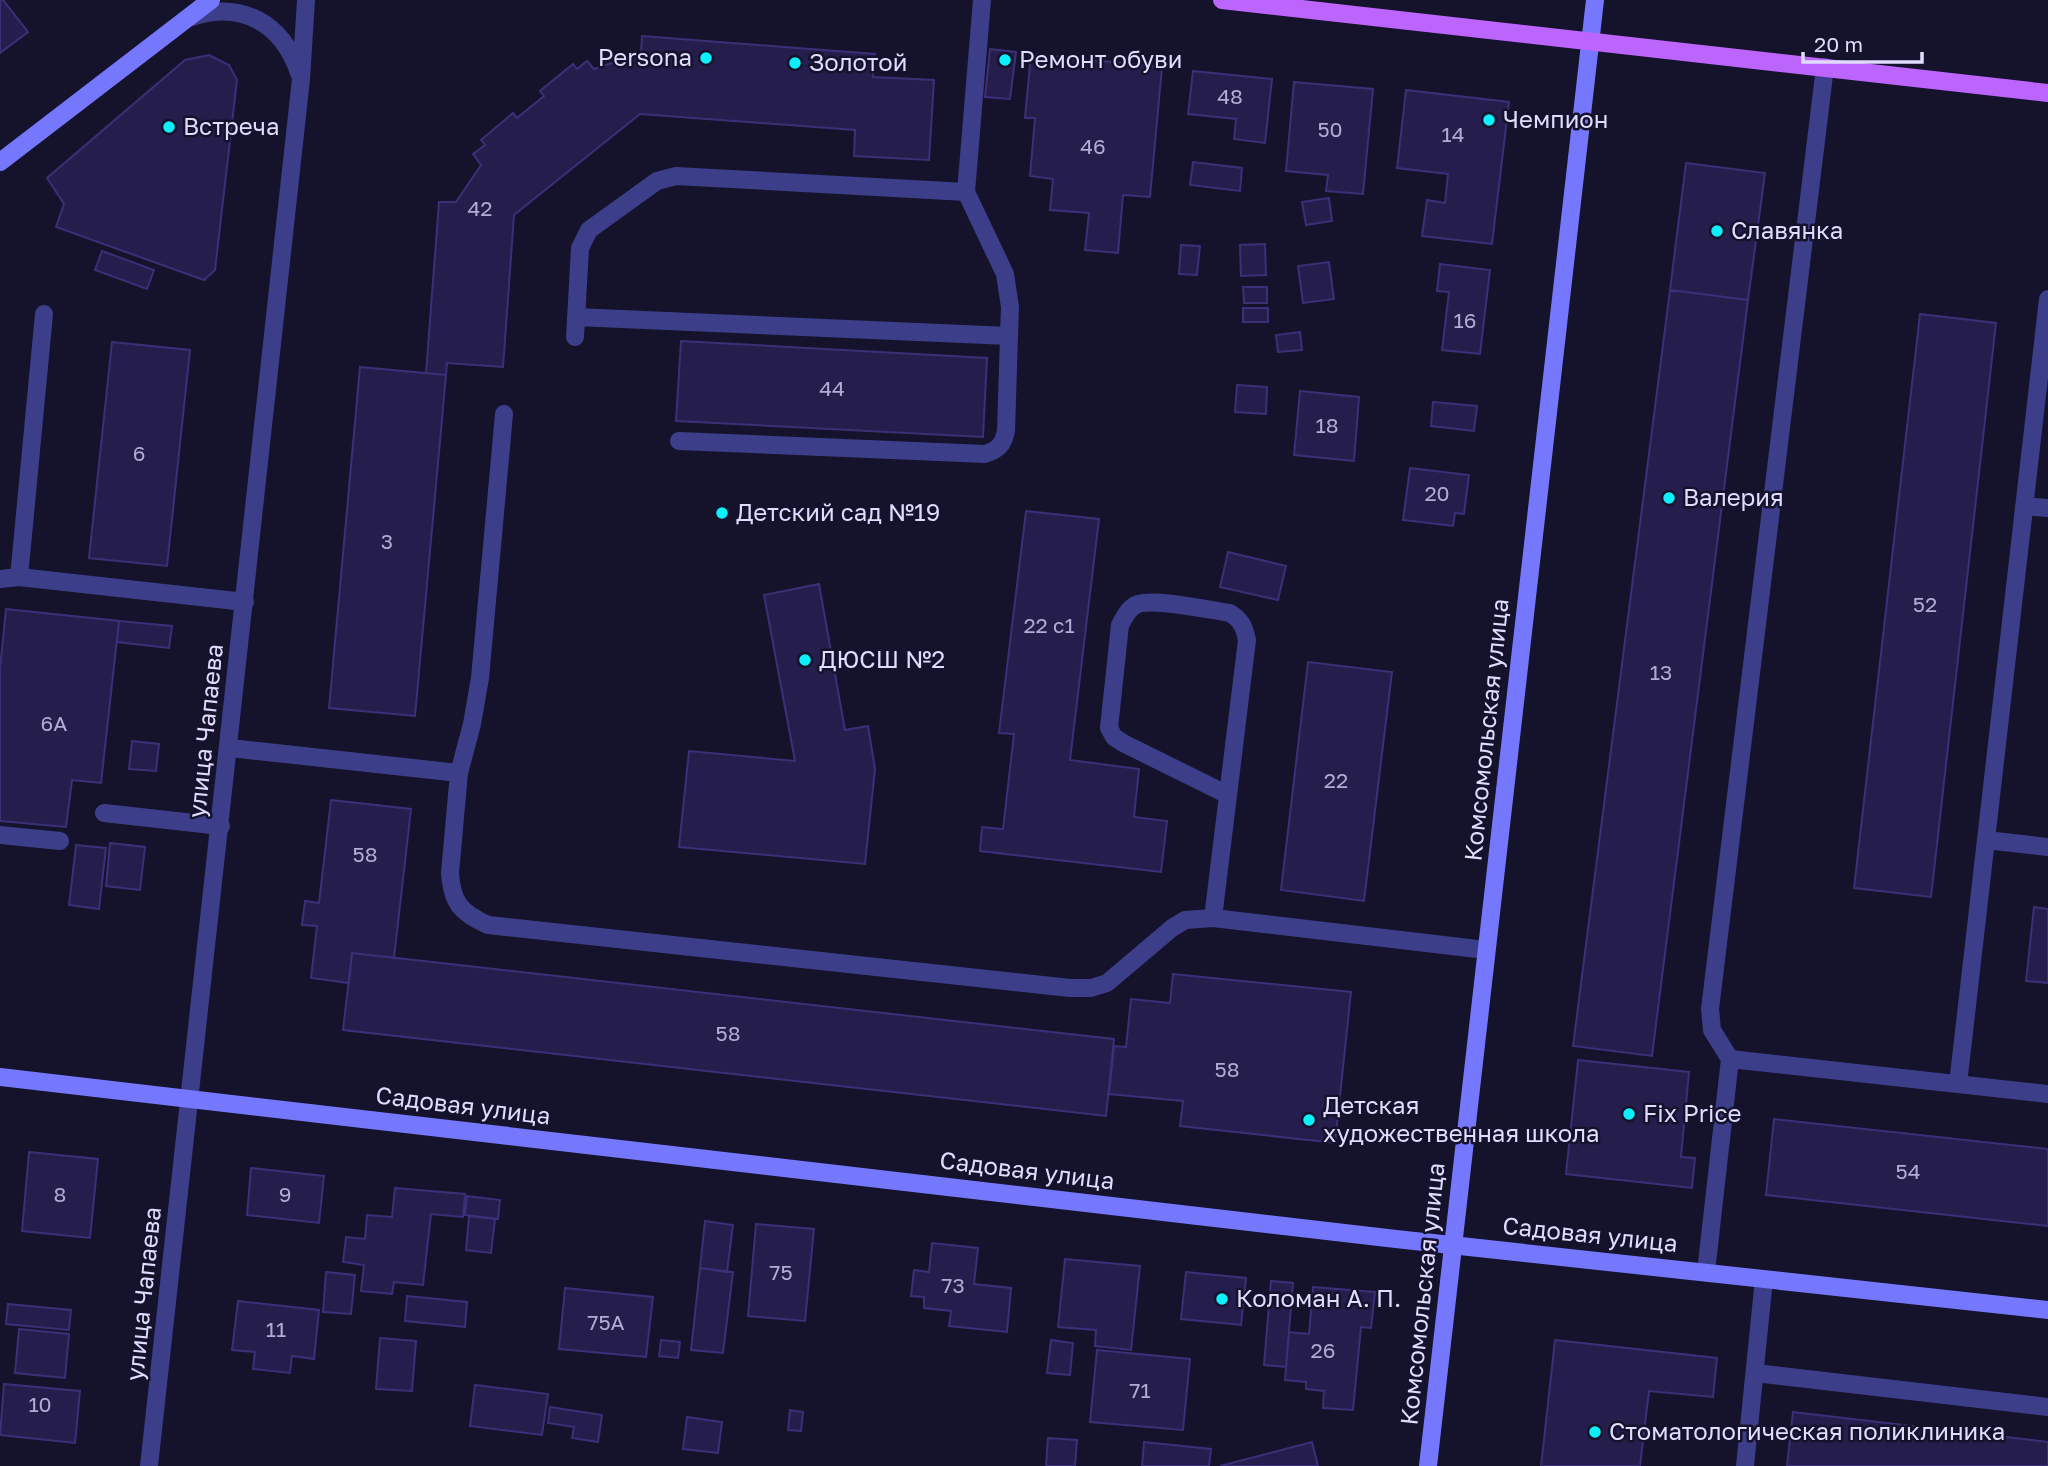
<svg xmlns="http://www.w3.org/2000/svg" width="2048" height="1466" font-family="'Golos Text',sans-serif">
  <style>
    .building { fill: #251e4c; stroke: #3b3078; stroke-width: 2 }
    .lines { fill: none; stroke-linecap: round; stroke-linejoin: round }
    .lane { stroke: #3d3e89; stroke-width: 18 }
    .street { stroke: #3d3e89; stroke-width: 18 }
    .secondary { stroke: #7578fd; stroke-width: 18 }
    .primary { stroke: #bc65fd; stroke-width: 18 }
    .poi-dot { fill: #0bf0fc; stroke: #15122b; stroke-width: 2.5 }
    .labels { text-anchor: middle; stroke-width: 5; stroke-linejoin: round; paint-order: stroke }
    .number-label { font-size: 21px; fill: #b0acd2 }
    .poi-label { font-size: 24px; fill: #dfdcff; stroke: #15122b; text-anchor: start }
    .street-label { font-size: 24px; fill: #dfdcff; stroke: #15122b }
  </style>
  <rect width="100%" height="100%" fill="#15122b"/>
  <path class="building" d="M0,0H3L28,32L0,53Z
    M642,36L875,54L873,77L934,80L929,160L854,156L855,130L640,114L514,215L503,367L447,363L446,375L426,373L439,202H456L481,165L473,154L485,145L481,140L513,113L517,118L544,96L540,91L573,64L577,69L587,61L594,69L641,53Z
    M990,49L1016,52L1010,99L985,97Z
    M1031,54L1162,67L1150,197L1123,195L1118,253L1085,250L1089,213L1050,210L1053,179L1030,176L1035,118H1025Z
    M209,55L229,65L237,80L215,270L204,280L56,227L64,204L47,178L185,60Z
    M1193,71L1272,79L1265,143L1234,139L1236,119L1188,114Z
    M1294,82L1373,89L1363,194L1326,191L1328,175L1286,171Z
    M1406,90L1509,102L1492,244L1422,236L1427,200L1445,203L1448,174L1397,168Z
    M1193,162L1242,168L1240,191L1190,185Z
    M1686,163L1765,173L1748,300L1670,290Z
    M1329,198L1332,221L1306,225L1302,202Z
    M1265,244L1266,275L1241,276L1240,245Z
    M1181,245L1200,246L1197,275L1179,274Z
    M102,251L154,270L147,289L95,270Z
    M1329,262L1334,299L1303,303L1298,266Z
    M1440,264L1490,270L1480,354L1442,350L1449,292L1437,291Z
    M1243,287H1267V303H1244Z
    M1670,290L1748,300L1652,1056L1573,1046Z
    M1243,308H1268V322H1243Z
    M1920,314L1996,323L1931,897L1854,888Z
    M1300,332L1302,350L1278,352L1276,335Z
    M681,341L987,358L983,437L676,421Z
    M112,342L190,350L167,566L89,558Z
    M360,367L446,375L415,716L329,708Z
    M1237,385L1267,387L1266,414L1235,412Z
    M1300,391L1359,397L1354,461L1294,455Z
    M1433,402L1477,406L1474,431L1431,426Z
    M1410,468L1469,475L1464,514L1455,513L1453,526L1403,520Z
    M1026,511L1099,519L1070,760L1139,769L1134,817L1167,821L1161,872L980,851L982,827L1003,829L1014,734L999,733Z
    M1228,552L1286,566L1278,600L1220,587Z
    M819,584L845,730L868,726L875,769L865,864L679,847L689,751L795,761L764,595Z
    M6,609L119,621L101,783L72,780L66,827L0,821V669Z
    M119,621L172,626L169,648L117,642Z
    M1308,662L1392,672L1364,901L1281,890Z
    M132,741L159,744L156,771L129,769Z
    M331,800L411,809L394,958L352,953L349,983L311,978L317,926L302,925L305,901L319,903Z
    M110,843L145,847L140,890L106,886Z
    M76,845L106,848L99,909L69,905Z
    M2034,907L2048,909V983L2026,981Z
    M352,953L1114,1039L1106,1116L343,1030Z
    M1173,974L1351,992L1335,1143L1180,1126L1183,1101L1109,1094L1114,1046L1126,1047L1131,999L1170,1003Z
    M1578,1060L1689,1072L1681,1157L1695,1158L1692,1188L1566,1174Z
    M1774,1119L2048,1149V1226L1766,1195Z
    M29,1152L98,1159L90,1238L22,1231Z
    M251,1168L324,1176L319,1223L247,1215Z
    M395,1188L465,1194L463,1217L431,1214L423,1285L394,1282L392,1294L361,1291L364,1265L343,1262L346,1237L365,1239L367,1215L392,1217Z
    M467,1196L500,1200L498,1219L465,1215Z
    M469,1216L495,1219L491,1253L466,1250Z
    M705,1221L733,1225L727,1272L700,1268Z
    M756,1224L814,1229L805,1321L748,1316Z
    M932,1243L978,1248L974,1284L1011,1288L1007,1332L949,1326L951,1311L924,1308V1297L911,1296L914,1270L929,1272Z
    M1065,1259L1140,1266L1131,1350L1095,1346L1096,1330L1058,1327Z
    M700,1268L733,1272L723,1353L691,1350Z
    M326,1272L355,1275L351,1314L323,1312Z
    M1186,1272L1246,1278L1241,1325L1181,1319Z
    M1271,1281L1293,1283L1286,1367L1264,1365Z
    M1313,1287L1375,1292L1371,1328L1361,1327L1353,1410L1323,1408L1324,1391L1306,1389V1382L1285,1380L1289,1332L1309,1334Z
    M565,1288L653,1297L646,1357L559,1349Z
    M407,1296L467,1302L465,1327L405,1321Z
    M238,1301L319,1310L314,1359L292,1356L290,1373L253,1369L255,1352L232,1350Z
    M8,1304L71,1310L69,1330L6,1324Z
    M19,1329L69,1334L65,1378L15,1373Z
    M380,1338L416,1341L412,1391L376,1389Z
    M661,1340L680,1342L678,1358L659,1356Z
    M1051,1340L1073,1343L1070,1375L1047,1373Z
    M1555,1340L1717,1358L1713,1397L1649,1391L1640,1466H1541Z
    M1097,1350L1190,1359L1183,1430L1090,1422Z
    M4,1384L80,1391L75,1443L0,1435Z
    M475,1385L548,1394L542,1435L470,1426Z
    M550,1407L602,1415L598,1442L572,1438L574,1427L548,1423Z
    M790,1410L803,1412L801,1431L788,1430Z
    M1793,1412L2048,1442V1466H1787Z
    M687,1417L722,1422L718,1453L683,1449Z
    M1048,1438L1077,1440L1075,1466H1046Z
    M1144,1442L1211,1449L1209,1466H1142Z
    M1312,1442L1318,1466H1220Z"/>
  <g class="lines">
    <path class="lane" d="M44,314L19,577L245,602
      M576,317L1009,336L1010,307L1005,274L966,192
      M575,337L580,248L589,230L657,181L676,176L966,192L982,0
      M504,414L480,678L472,724L459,773L450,873C452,903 461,913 488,925L1070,988H1091L1107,983L1172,928L1185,920L1213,918
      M679,441L985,454C998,450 1003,445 1006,431L1009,336
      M2024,506L2048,508
      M0,579L19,577
      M230,748L459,773
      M1228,795L1123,743L1114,737L1109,728L1120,625C1125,616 1129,607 1138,604C1156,598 1209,610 1230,613C1241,620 1244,626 1247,640L1213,918L1486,950
      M104,813L221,826
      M0,835L60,841
      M1986,840L2048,847
      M1730,1059L2048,1094
      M1958,1084L2048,299
      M1706,1272L1730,1059L1712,1030L1710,1009L1825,67
      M1755,1373L2048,1407
      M1745,1466L1764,1279"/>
    <path class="street" d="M192,17C242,0 283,24 299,73
      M149,1466L301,79L306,0"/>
    <path class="secondary" d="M0,162L211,0
      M0,1077L1396,1239L2048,1310
      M1428,1466L1595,0"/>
    <path class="primary" d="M1222,0L2048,93"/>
  </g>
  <g class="poi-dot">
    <circle cx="706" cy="58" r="7"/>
    <circle cx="1005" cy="60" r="7"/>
    <circle cx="795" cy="63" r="7"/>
    <circle cx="1489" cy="120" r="7"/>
    <circle cx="169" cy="127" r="7"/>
    <circle cx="1717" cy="231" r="7"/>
    <circle cx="1669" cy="498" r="7"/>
    <circle cx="722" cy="513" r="7"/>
    <circle cx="805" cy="660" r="7"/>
    <circle cx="1629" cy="1114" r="7"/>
    <circle cx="1309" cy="1120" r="7"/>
    <circle cx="1222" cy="1299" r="7"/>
    <circle cx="1595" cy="1432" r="7"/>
  </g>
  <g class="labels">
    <g class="number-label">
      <text x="1230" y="104">48</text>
      <text x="1330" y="137">50</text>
      <text x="1453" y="142">14</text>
      <text x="1093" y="154">46</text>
      <text x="480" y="216">42</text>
      <text x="1465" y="328">16</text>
      <text x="832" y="396">44</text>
      <text x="1327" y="433">18</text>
      <text x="139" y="461">6</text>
      <text x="1437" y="501">20</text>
      <text x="387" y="549">3</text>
      <text x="1925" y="612">52</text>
      <text x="1049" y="633">22 c1</text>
      <text x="1661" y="680">13</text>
      <text x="54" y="731">6А</text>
      <text x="1336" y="788">22</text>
      <text x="365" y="862">58</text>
      <text x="728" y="1041">58</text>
      <text x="1227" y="1077">58</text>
      <text x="1908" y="1179">54</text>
      <text x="60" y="1202">8</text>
      <text x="285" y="1202">9</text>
      <text x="781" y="1280">75</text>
      <text x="953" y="1293">73</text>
      <text x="606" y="1330">75А</text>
      <text x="276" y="1337">11</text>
      <text x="1323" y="1358">26</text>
      <text x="1140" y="1398">71</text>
      <text x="40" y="1412">10</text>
    </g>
    <g class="poi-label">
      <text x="692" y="66" text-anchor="end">Persona</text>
      <text x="1019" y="68">Ремонт обуви</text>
      <text x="809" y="71">Золотой</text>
      <text x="1503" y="128">Чемпион</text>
      <text x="183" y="135">Встреча</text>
      <text x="1731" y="239">Славянка</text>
      <text x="1683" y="506">Валерия</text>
      <text x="736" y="521">Детский сад №19</text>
      <text x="819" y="668">ДЮСШ №2</text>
      <text x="1323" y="1114">Детская<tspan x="1323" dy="28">художественная школа</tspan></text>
      <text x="1643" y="1122">Fix Price</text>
      <text x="1236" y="1307">Коломан А. П.</text>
      <text x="1609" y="1440">Стоматологическая поликлиника</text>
    </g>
    <g class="street-label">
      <text transform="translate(1487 730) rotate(-84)" y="8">Комсомольская улица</text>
      <text transform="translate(206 731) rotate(-84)" y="8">улица Чапаева</text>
      <text transform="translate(463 1106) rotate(7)" y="8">Садовая улица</text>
      <text transform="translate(1027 1171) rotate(7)" y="8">Садовая улица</text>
      <text transform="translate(1590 1235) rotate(6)" y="8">Садовая улица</text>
      <text transform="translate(144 1294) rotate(-84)" y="8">улица Чапаева</text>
      <text transform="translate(1423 1294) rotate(-84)" y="8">Комсомольская улица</text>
    </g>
  </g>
  <path d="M1803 52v10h119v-10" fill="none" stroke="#dfdcff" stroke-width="3.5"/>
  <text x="1814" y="52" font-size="21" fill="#dfdcff" stroke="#15122b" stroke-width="5" paint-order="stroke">20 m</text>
</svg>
